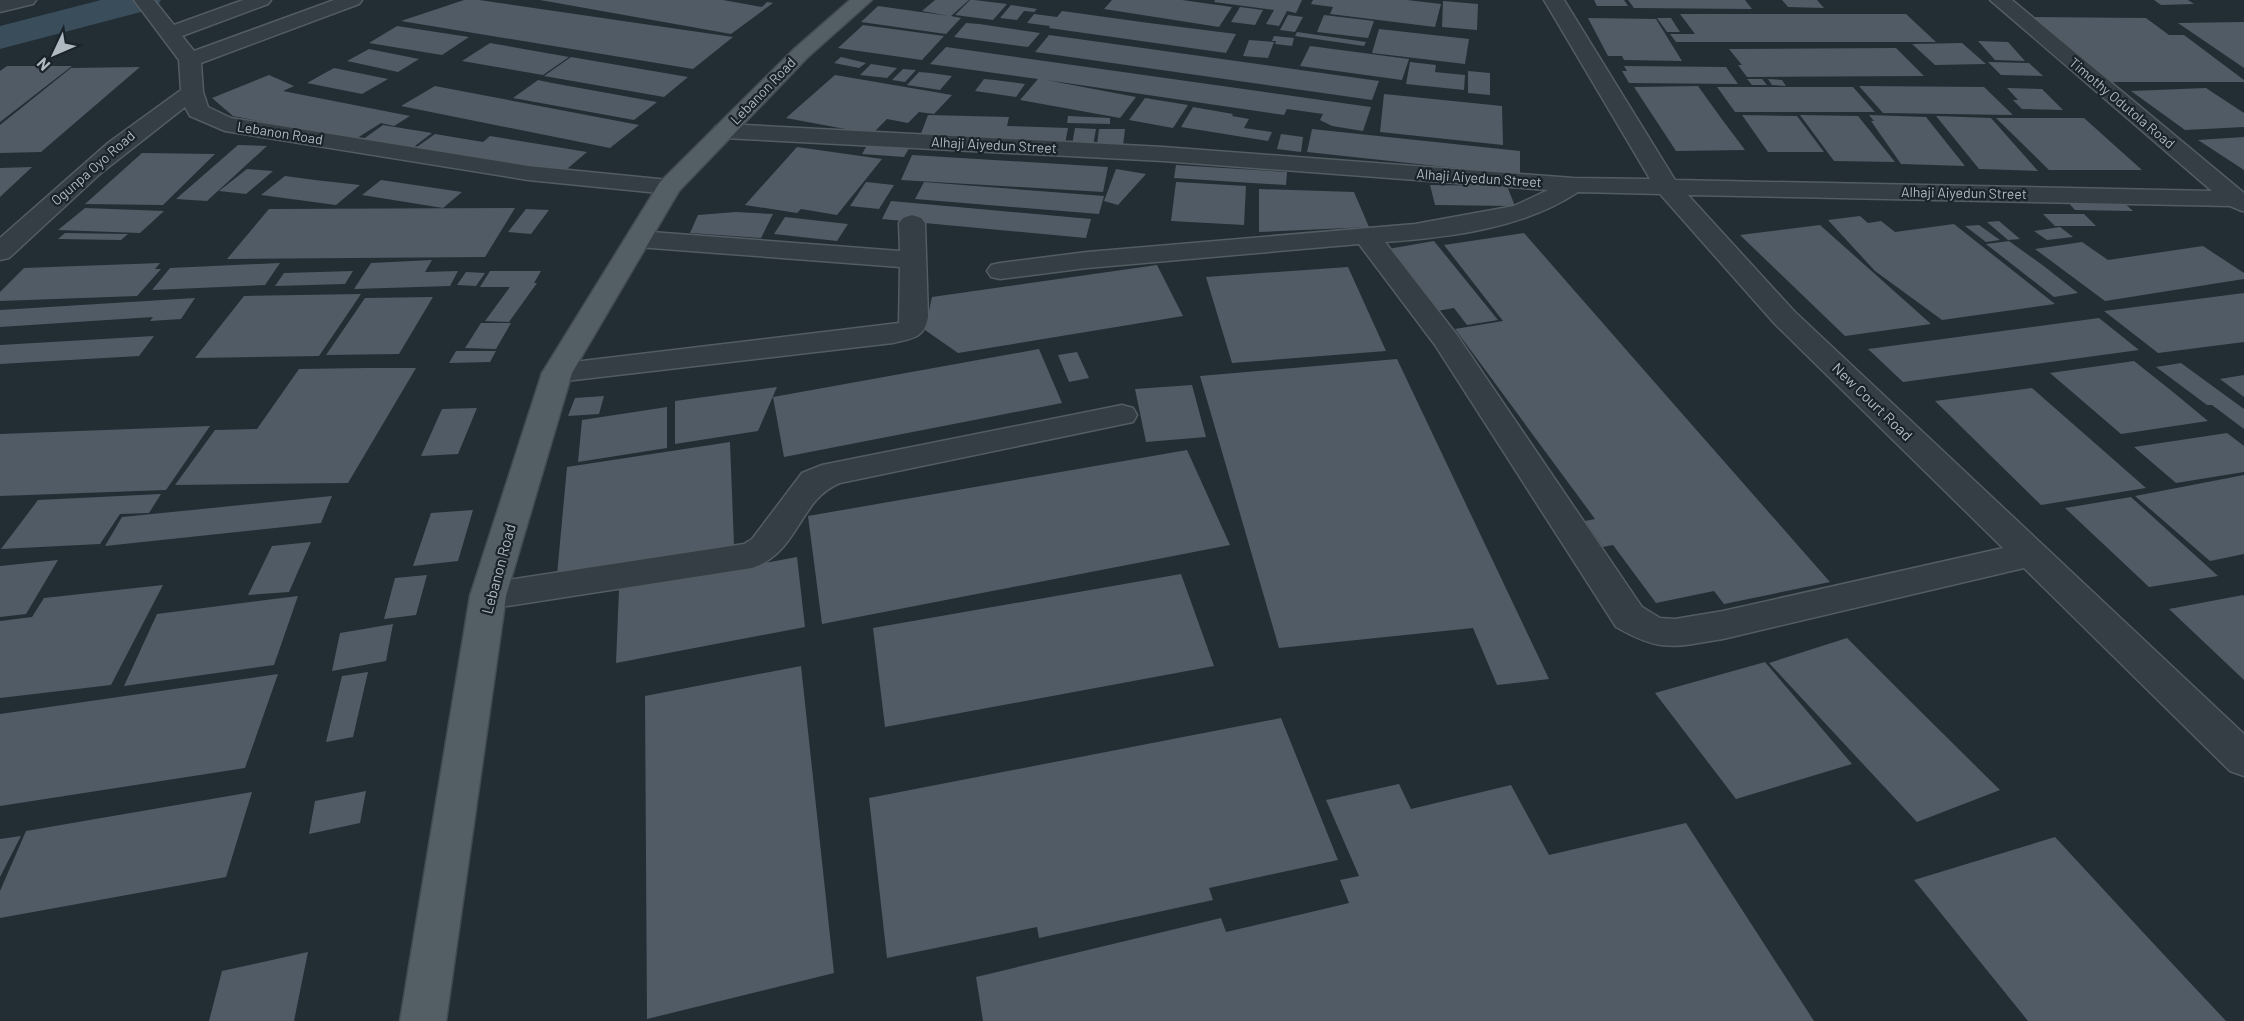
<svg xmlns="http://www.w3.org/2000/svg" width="2244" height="1021" font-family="Barlow,sans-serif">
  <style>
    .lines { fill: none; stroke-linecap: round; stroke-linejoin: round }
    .canal { fill: #3a4d5b; fill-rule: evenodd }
    .building { fill: #505b65 }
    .minor-casing { stroke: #535c63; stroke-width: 3 }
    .major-casing { stroke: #424a52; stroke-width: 3 }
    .minor { fill: #363e45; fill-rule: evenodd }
    .major { fill: #545e65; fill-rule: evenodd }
    .labels { text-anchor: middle; stroke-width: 4.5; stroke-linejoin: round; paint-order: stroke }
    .far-street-label { font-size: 14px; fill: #b0b9c2; stroke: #1b232a }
    .street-label { font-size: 15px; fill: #b0b9c2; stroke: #1b232a }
  </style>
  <rect width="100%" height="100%" fill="#232d34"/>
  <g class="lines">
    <path class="canal" d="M101,0H161L156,8L0,49V26Z"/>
  </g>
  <path class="building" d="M464,0H479L733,37L693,69L401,21Z
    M540,0H723L762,7L767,2L773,3L731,34Z
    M935,0H969L951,16L961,18L946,34L861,22L878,6L949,16L922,11Z
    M970,0H974L1007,4L993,20L955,15Z
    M1112,0H1182L1232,7L1219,27L1104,9Z
    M1215,0H1302L1296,13L1287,11L1279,26L1266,24L1274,10L1214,2Z
    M1313,0H1407L1441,4L1435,27L1330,14L1333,7L1311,4Z
    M1594,0H1624L1628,6H1597Z
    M1628,0H1745L1752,9L1634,8Z
    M1782,0H1817L1824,8L1788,7Z
    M2154,0H2188L2194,4L2161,5Z
    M1443,1L1478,4L1477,30L1442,27Z
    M1011,5L1037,9L1034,12L1024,11L1017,20L1000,18Z
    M1240,7L1263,10L1255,25L1231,22Z
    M1062,11L1149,23L1236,34L1226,53L1049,28L1050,26L1027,23L1034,14L1057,17Z
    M1680,14H1906L1936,42H1676L1670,34H1695Z
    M1288,15L1303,17L1295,32L1280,30Z
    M1324,15L1374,21L1368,38L1317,32Z
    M2030,17L2146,18L2169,35H2184L2244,80V82H2107Z
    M1588,18L1656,19L1682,61L1624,60L1622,56H1608Z
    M1657,18H1671L1680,32H1667Z
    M2244,22V68L2178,23Z
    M966,23L979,24L1040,33L1028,47L954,37Z
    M863,25L944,36L922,60L838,48Z
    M397,26L469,37L442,55L369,43Z
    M1379,29L1469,39L1465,64L1372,53Z
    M1297,32L1366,42L1364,46L1295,36Z
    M1049,35L1071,38L1379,81L1372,100L1035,52Z
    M1274,36L1294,38L1292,46L1275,44L1276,41H1272Z
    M1249,40L1274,42L1268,58L1243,56Z
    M1978,41L2008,42L2025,61L1995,60Z
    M490,43L569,57L543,75L462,61Z
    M1962,43L1986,64L1935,65L1912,44Z
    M1310,46L1409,59L1402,80L1300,66Z
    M946,47L1349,104L1371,107L1363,131L1332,126L1320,120L1323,114L1287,109L1284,115L1046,80L1136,97L1120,118L1020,100L1038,79L930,64Z
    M1896,48L1924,76L1747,77L1738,65H1742L1729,49Z
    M369,49L419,59L398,72L347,61Z
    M571,57L688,77L664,97L544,76Z
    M841,57L866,63L859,68L834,63Z
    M1410,62L1436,65L1435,72L1465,75L1464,90L1406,84Z
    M1988,62L2029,63L2043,76L2001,75Z
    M871,64L897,68L887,78L860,75Z
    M7,66H72L0,122V71Z
    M1624,66L1726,67L1738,84L1629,83L1622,71H1627Z
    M140,67L41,152L0,153V125L71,68Z
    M334,68L388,79L362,94L307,83Z
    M903,69L916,70L905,82L892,80Z
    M1468,71L1490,73V95L1468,93Z
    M919,72L931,73L952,76L940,90L907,85Z
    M269,75L294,86L283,91L410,116L394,126L381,123L354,140L233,116L212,98Z
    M835,75L952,95L934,114L919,112L908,123L887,119L872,134L786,118Z
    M984,79L995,80L1025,84L1016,97L975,91Z
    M1747,79H1762L1767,85H1752Z
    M1768,79L1782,80L1786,86L1772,85Z
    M538,80L552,83L657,102L634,120L513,98Z
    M435,86L639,125L610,148L401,106Z
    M1698,86L1721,118L1745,150L1676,151L1634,87Z
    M1859,86L1984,87L2013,115L1883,113Z
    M1717,87H1853L1875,112H1735Z
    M2007,88L2042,89L2063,110L2022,109L2013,100H2018Z
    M2206,88L2244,113V127L2185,130L2131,91Z
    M1384,94L1502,106L1503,145L1380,132Z
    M1145,98L1188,105L1173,128L1129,120Z
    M1193,107L1233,114L1232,116L1249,119L1244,128L1272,132L1268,141L1181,127Z
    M928,115L1009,117L1007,126L1068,128L1065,144L919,139Z
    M1742,115L1797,116L1824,152H1768Z
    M1800,115L1858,116L1895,162L1834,161Z
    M1869,115L1926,117L1965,166L1901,164L1871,121H1874Z
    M1068,116L1110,118V124L1067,123Z
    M1936,116L1991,118L2038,171L1979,169Z
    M1996,118H2084L2142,170H2049Z
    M383,125L432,133L411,149L362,140Z
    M1075,128L1096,129L1093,146L1072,145Z
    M1099,129H1125L1123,146L1097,145Z
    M1312,129L1520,151V175L1307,152Z
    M435,134L483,142L490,136L587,152L561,174L414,149Z
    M1281,134L1303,137L1301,152L1277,149Z
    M2244,137V170L2198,140Z
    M869,142L911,145L904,157L862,154Z
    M238,145L267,146L207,201L176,199Z
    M797,147L882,159L837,215L801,209L797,213L745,205Z
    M142,153L215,154L163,205L85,204Z
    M912,155L1108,167L1103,192L901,180Z
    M1176,165L1287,172L1286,185L1174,178Z
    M32,167L0,197V168Z
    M247,169L273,171L246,194L219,191Z
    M1116,169L1146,174L1118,205L1104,201Z
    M285,176L315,180L360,185L336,205L261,195Z
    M381,180L462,192L443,208L362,195Z
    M866,182L894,185L879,209L850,206Z
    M924,182L1104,196L1099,214L915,199Z
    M1176,182L1246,186L1244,225L1171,221Z
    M1430,185L1507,186L1515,206L1435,205Z
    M1259,189L1354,192L1369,227L1259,232Z
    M2066,200L2123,202L2133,211L2075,210Z
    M891,201L1091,219L1086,238L882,219Z
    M85,208L164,211L140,233L58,230Z
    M515,208L485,257L227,259L269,209Z
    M526,209L549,210L531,234L508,232Z
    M736,212L773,214L761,238L690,233L698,215Z
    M2043,214H2084L2096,226H2055Z
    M1860,216L1868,223L1881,221L1895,232L1954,224L2055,304L1942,320L1875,271L1828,220Z
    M785,217L848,224L837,241L774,234Z
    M1999,221L2020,239L2008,240L1987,222Z
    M1820,225L1931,324L1845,336L1740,235Z
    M1979,225L2000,240L1986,242L1965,226Z
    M2060,227L2073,237L2047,240L2034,231Z
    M65,233L128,234L121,240L58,239Z
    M1524,233L1671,401L1830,582L1724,604L1714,591L1656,603L1613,545L1603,547L1585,521L1595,519L1455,329L1503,321L1444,245Z
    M1434,241L1498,320L1467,325L1454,308L1437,311L1388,249Z
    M2009,241L2045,267L2078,293L2054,297L1986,244Z
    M2082,242L2108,260L2203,246L2244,273V279L2105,301L2035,249Z
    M432,260L425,272L458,271L450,286L354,289L371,263Z
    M160,263L155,269H161L137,296L0,301V292L24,268Z
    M280,263L265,285L152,290L170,268Z
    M1157,265L1183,316L958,353L925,330L932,297Z
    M1348,267L1386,351L1232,363L1206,277Z
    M353,271L345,284L275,286L284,273Z
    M490,271H541L534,283H537L509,322L485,321L510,287H480Z
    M466,272L485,273L476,286L457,285Z
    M2244,293V342L2158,353L2104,311Z
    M361,294L319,356L195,358L244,296Z
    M433,297L399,354L326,355L365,298Z
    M195,298L181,319L150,321L153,317L0,327V310Z
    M2099,318L2139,350L1903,382L1868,349Z
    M481,323H511L496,349L465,348Z
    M154,336L139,356L0,364V345Z
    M1039,349L1062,403L784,457L773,397Z
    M456,351H496L490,362L449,363Z
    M1077,352L1089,378L1069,382L1058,355Z
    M1397,359L1549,679L1497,685L1473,628L1279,648L1200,376Z
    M2134,361L2173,392L2208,421L2121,434L2050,373Z
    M2181,363L2244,409V429L2212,405H2207L2156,367Z
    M366,368H416L348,483L175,485L215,430L257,429L299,369Z
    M2244,375V397L2220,379Z
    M1192,385L1206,437L1146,442L1135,389Z
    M777,387L758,431L675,444V401Z
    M2032,388L2146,488L2041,505L1935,401Z
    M604,396L599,414L568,416L575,398Z
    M667,407V448L578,462L582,420Z
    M477,408L458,454L421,456L442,409Z
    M210,426L166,490L0,496V434Z
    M2227,433L2244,446V472L2176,483L2134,447Z
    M730,442L734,545L557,575L567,467Z
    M1187,450L1230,545L822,624L808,516Z
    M2244,475V554L2210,561L2135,496Z
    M161,494L149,513L120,514L100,544L1,549L38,500Z
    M332,496L321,523L105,546L122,517Z
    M2131,497L2218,576L2149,587L2065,508Z
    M473,510L458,561L413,566L431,513Z
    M311,542L289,592L248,595L272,546Z
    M797,557L805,627L616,663L619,590Z
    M58,560L26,614L0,617V566Z
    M1181,574L1214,666L885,727L873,628Z
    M427,575L416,615L384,619L395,578Z
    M163,585L111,685L0,698V621L32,617L44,598Z
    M2243,595L2244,596V680L2169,609Z
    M298,596L274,665L124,686L157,614Z
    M393,624L386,661L332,671L340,633Z
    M1847,638L1906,697L2000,790L1917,822L1769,663Z
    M1765,662L1852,764L1736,799L1655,693Z
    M801,666L834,973L647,1019L645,696Z
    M368,672L353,737L326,742L342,676Z
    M278,674L245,768L0,806V714Z
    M1281,718L1338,860L1209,888L1213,900L1039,938L1037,927L887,958L869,798Z
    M1399,784L1411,809L1511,785L1549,855L1686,823L1814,1021H983L976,977L1221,918L1226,932L1349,903L1340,880L1359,876L1326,800Z
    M366,791L360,823L309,834L315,801Z
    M252,792L226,877L0,918V891L26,831Z
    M21,836L0,877V839Z
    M2055,837L2152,942L2226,1021H2028L1914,880Z
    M308,952L294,1021H209L222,971Z"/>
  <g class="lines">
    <g class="minor-casing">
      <path id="minor" d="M0,0H36L33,4L0,12Z
        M134,0H154L174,25L243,0H271L268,4L182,36L194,51L334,0H362L359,4L201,63L203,92L208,107L231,118L528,166L669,180L678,182L681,187L678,192L669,194L528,180L225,131L190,116L185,107L101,173L9,258L0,260V238L108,143L181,90L179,60Z
        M1544,0H1564L1675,180L2212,191L1990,0H2012L2244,193V211H2242L2230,206L1688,195L1794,311L2244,734V776L2230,771L2024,568L1723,639C1673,647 1662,653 1616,627L1435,345L1359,244L1087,268L1000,279L991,277L987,271L991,265L1000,263L1087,252L1415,224L1514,206L1548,190L1163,161L724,138L716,136L712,131L716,126L724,124L1163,147L1573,178L1650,179ZM1578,192L1660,194L1774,323L2003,548L1723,611L1675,619L1660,618L1642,607L1457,335L1385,242C1450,237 1522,229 1578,192Z
        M912,215L921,218L925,223L928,317C924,339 912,338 893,343L557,382L547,380L542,373L547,366L557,364L899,323L900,267L638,247L629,244L625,239L629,234L638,231L900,251L899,223L903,218Z
        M1122,405L1133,408L1137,415L1133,422L840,483C799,499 799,553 752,568L488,609L476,605L470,596L476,587L488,583L744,544L752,539L802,473L822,465Z"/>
    </g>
    <g class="major-casing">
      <path id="major" d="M850,0H872L807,58L679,191L572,373L506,596L446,1021H400L470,596L542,373L660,182L793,50Z"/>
    </g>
    <use href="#minor" class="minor"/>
    <use href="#major" class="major"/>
  </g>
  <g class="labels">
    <g class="far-street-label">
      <text transform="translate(763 91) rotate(-46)" y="5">Lebanon Road</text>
      <text transform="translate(2122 103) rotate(40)" y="5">Timothy Odutola Road</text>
      <text transform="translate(280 133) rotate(9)" y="5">Lebanon Road</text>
      <text transform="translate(994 145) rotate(3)" y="5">Alhaji Aiyedun Street</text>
      <text transform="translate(93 168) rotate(-41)" y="5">Ogunpa Oyo Road</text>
      <text transform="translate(1479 178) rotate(4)" y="5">Alhaji Aiyedun Street</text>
      <text transform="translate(1964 193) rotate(1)" y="5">Alhaji Aiyedun Street</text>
    </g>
    <g class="street-label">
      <text transform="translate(1872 402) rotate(44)" y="5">New Court Road</text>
      <text transform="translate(499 569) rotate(-75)" y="5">Lebanon Road</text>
    </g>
  </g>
  <g transform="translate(54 54) rotate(226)" stroke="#1b232a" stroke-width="4.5" paint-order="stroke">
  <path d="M0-4.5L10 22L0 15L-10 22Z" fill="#b0b9c2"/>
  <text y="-9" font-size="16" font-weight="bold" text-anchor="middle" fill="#b0b9c2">N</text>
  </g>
</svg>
